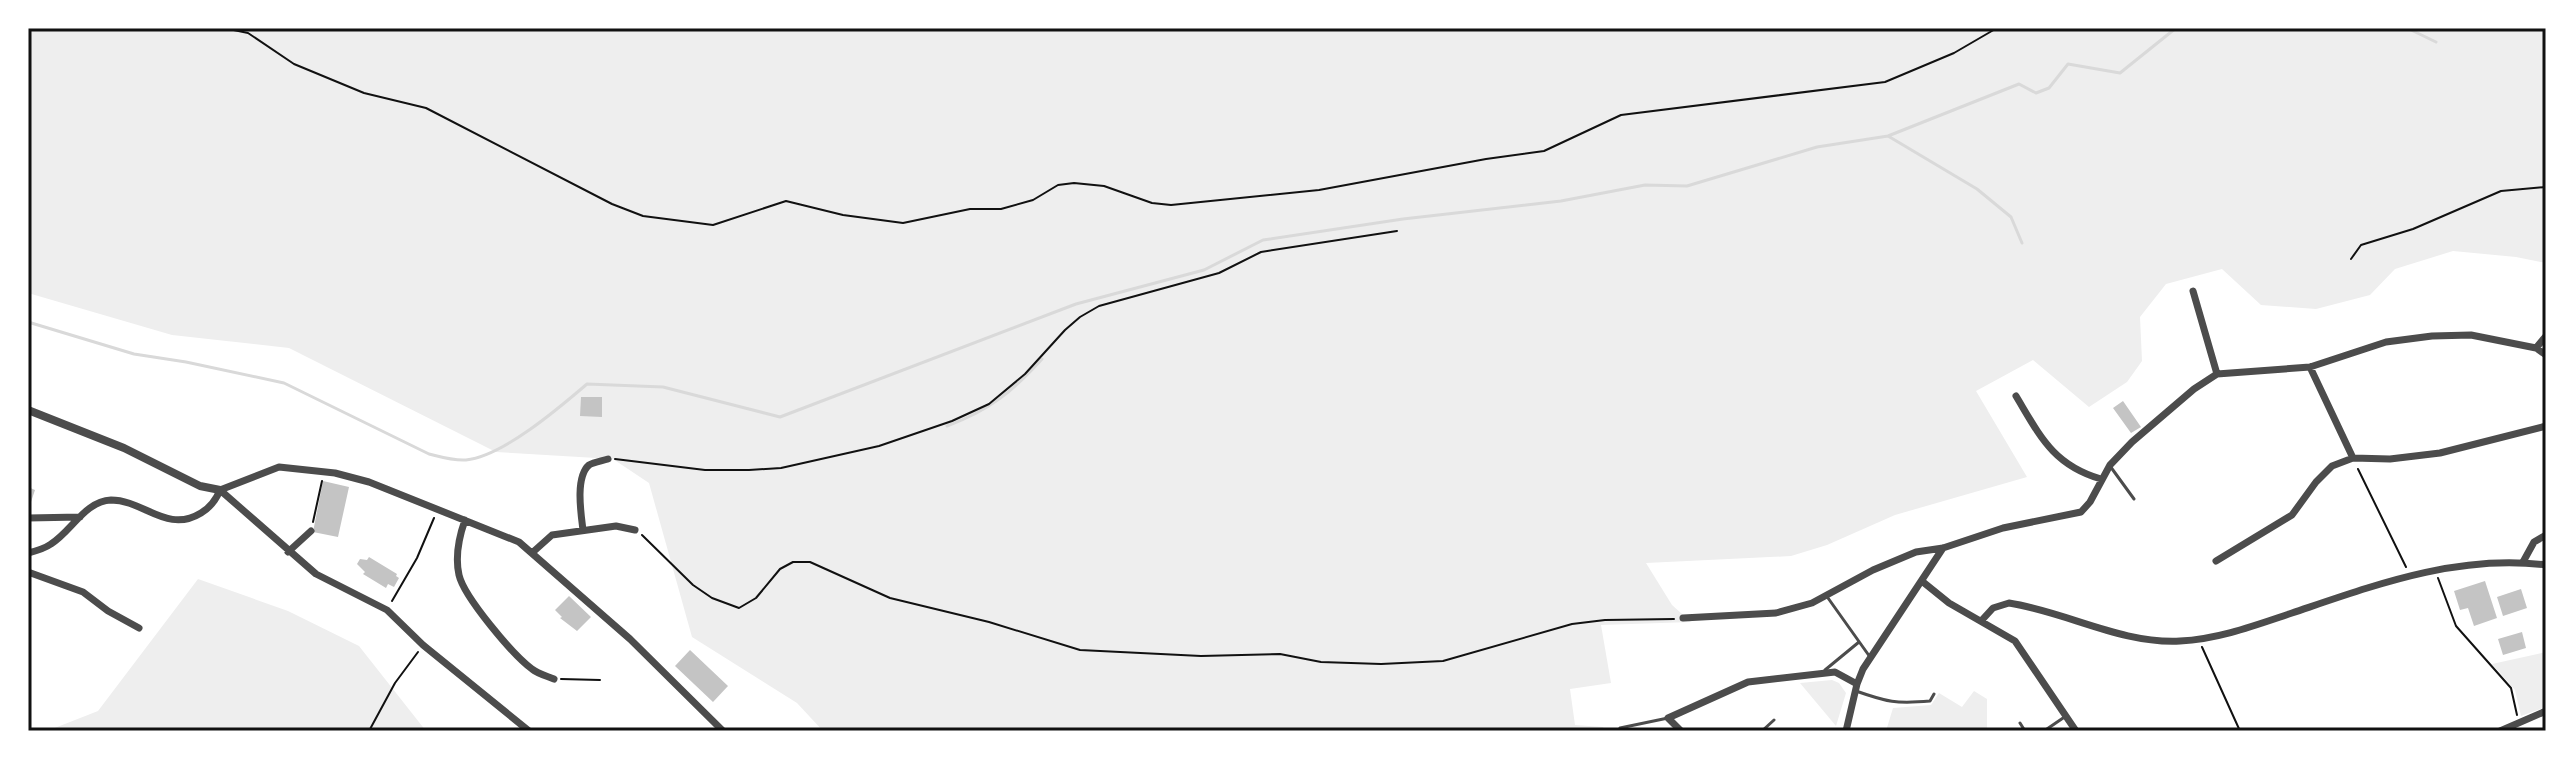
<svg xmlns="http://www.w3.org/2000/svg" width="2574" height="759" font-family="Helvetica,sans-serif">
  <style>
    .green { fill: #eee }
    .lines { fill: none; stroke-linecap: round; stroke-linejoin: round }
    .stream { stroke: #d9d9d9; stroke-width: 3 }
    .building { fill: #c4c4c4 }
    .path { stroke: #111; stroke-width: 2 }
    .service { stroke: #4c4c4c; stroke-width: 3 }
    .minor { stroke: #4c4c4c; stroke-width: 7 }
    .tertiary { stroke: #4c4c4c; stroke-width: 8 }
    .neatline { fill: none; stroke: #111; stroke-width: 3 }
  </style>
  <rect width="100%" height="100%" fill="#fff"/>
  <path class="green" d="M28,28H2546V263L2516,257L2453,251L2395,269L2370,295L2316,309L2261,305L2222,269L2166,284L2140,317L2142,361L2127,382L2089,407L2033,360L1976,391L2027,477L1895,515L1827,545L1791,556L1646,563L1672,605L1691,622L1601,625L1611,683L1570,689L1575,725L1603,727L1605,731H823L797,703L692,637L649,483L613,459L496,452L289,348L172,335L28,293Z
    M198,579L288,611L359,646L426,731H47L98,711Z
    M2546,652V707L2521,716L2515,690L2492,664Z
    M1832,680L1839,683L1846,693L1836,726L1800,683Z
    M1974,691L1987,699V731H1886L1893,708L1931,705L1939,693L1962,707Z"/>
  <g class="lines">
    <path class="stream" d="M2407,28L2436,42
      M1888,136L1977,189L2011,217L2022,243
      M28,322L134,354L186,362L284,383L429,454C441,457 454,461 466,460C503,456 559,408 587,384L663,387L780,417L1076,304L1204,270L1263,240L1403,219L1561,201L1645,185L1687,186L1817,147L1888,136L2019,84L2036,93L2049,88L2068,64L2120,73L2176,28
      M947,426C990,410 1012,392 1042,359"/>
  </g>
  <path class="building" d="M581,397H602V417L580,416Z
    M2123,401L2141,427L2131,433L2113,408Z
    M323,481L349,487L338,537L313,532Z
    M28,487L35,490L28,511Z
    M369,557L397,574L396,576L399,578L394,587L388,584L386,588L363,574L365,572L357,564L360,559L367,560Z
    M2485,581L2497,618L2474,626L2468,608L2460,610L2454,591Z
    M2521,589L2527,608L2503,616L2497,597Z
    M569,596L591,617L577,631L560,618L562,617L555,610Z
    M2522,632L2526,648L2503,655L2498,639Z
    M690,650L728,686L713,702L675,666Z"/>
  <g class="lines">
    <path class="path" d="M224,28L248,33L294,64L364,93L426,108L612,204L643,216L713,225L786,201L843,215L903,223L970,209H1001L1033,200L1058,185L1074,183L1104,186L1152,203L1171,205L1319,190L1486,159L1544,151L1621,115L1885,82L1954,53L1997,28
      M2351,259L2361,245L2413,229L2501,191L2546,187
      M615,459L705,470H749L781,468L879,446L952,421L989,404L1025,374L1065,330L1080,317L1099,306L1219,273L1261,252L1397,231
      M2358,469L2406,567
      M313,522L322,481
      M642,535L693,585L712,598L739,608L756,598L780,569L793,562H810L890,598L989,622L1080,650L1201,656L1280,654L1321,662L1381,664L1443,661L1572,624L1605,620L1674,619
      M2438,578L2456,626L2511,688L2517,715
      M392,601L417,558L434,518
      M2202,647L2240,731
      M561,679L600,680
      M369,731L395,683L418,652"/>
    <path class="service" d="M2110,466L2134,499
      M1828,598L1870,657
      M1825,670L1859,642
      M1856,691C1887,702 1896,704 1930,701L1934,694
      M2020,723L2025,731
      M1621,731L1620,728L1668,718
      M1762,731L1774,720
      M2044,731L2066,716"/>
    <path class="minor" d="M2193,291L2217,374
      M2536,348L2546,336
      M2310,367L2353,458
      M2016,396C2040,436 2053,465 2101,479
      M220,490L279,467L335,473L369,482L519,542L630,639L723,731
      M220,490L316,574L387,610L423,645L529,731
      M28,518L80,517
      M465,520C459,537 455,557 459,575C464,597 513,655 532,669C538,674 547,676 554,679
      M583,530C581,514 575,477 589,465C594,462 602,461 608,459
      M288,552L311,531
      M533,552L552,535L616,526L635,530
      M28,553C36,551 44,549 51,544C71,532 85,501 111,500C144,500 167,534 201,513C211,507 216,500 220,490
      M2216,561L2292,515L2316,482L2332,466L2353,458L2390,459L2440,453L2546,426
      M2523,562L2534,542L2546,535
      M28,572L83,592L108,611L139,628
      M1923,582L1949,603L2015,641L2076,731
      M1683,618L1776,613L1812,603L1873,570L1916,552L1943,548L2003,528L2081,512L2090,502L2110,465L2132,442L2194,389L2217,374L2310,367L2386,342L2432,336L2471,335L2536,348L2546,355
      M1982,620L1993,608L2009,603C2067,612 2121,644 2180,641C2219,639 2256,625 2292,613C2375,585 2457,554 2546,565
      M1681,731L1668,718L1748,682L1835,672L1857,684
      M1846,731L1857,684L1863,669L1943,548
      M2500,731L2546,711"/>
    <path class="tertiary" d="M28,410L124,448L200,486L220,490"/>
  </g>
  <rect width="2574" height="759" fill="none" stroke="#ffffff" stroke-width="60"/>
  <rect x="30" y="30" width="2514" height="699" class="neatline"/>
</svg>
